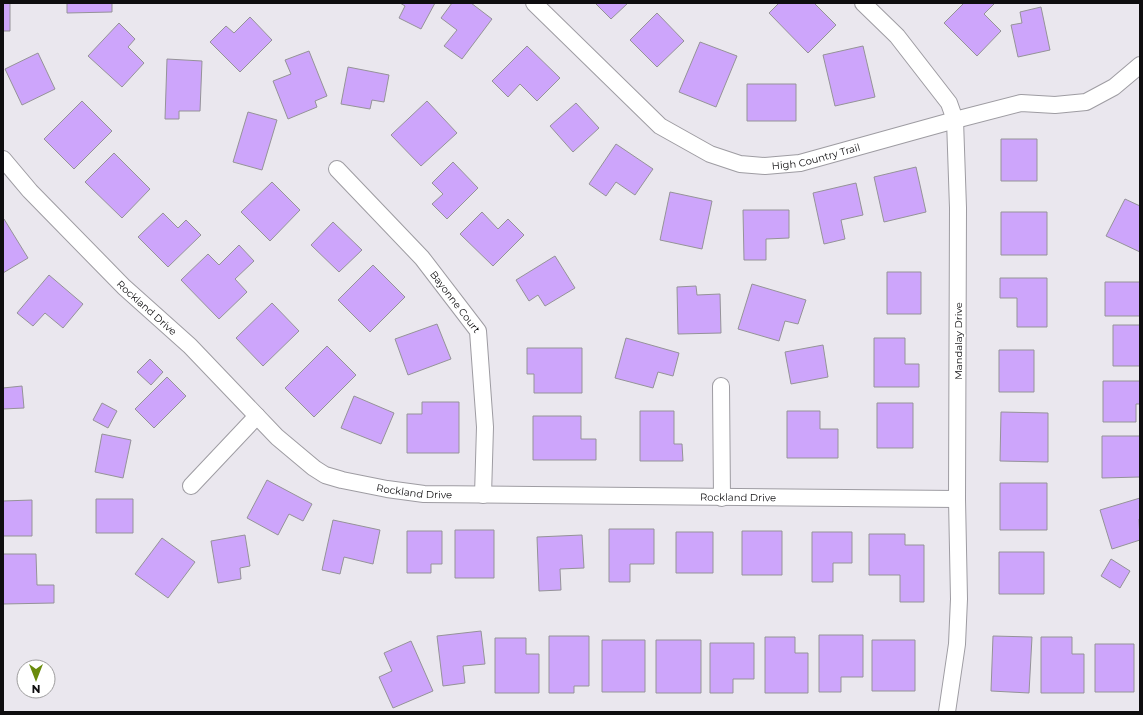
<svg xmlns="http://www.w3.org/2000/svg" width="1143" height="715" font-family="Montserrat,sans-serif">
  <style>
    .building { fill: #cda5fb; stroke: #959398 }
    .lines { fill: none; stroke-linecap: round; stroke-linejoin: round }
    .street-casing { stroke: #9e9ca2; stroke-width: 18 }
    .street { stroke: #fff; stroke-width: 16 }
    .labels { text-anchor: middle; stroke-width: 3.5; stroke-linejoin: round; paint-order: stroke }
    .street-label { font-size: 10px; fill: #0e0d0f; stroke: #fff }
  </style>
  <rect width="100%" height="100%" fill="#eae7ee"/>
  <path class="building" d="M3,3H10V31H3Z
    M67,3H112V12L67,13Z
    M400,3H435L421,29L399,18L405,6Z
    M452,3H471L492,19L462,59L444,46L457,30L441,18Z
    M595,3H628L611,19Z
    M779,3H814L836,25L808,53L769,13Z
    M964,3H995L984,14L1001,31L977,56L944,23Z
    M1041,7L1050,50L1018,57L1011,25L1022,23L1020,12Z
    M657,13L684,41L657,67L630,40Z
    M250,17L272,40L240,72L210,42L226,26L234,33Z
    M119,23L135,39L128,47L144,63L122,87L88,56Z
    M700,42L737,56L716,107L679,92Z
    M527,46L560,78L537,101L520,84L508,97L492,81Z
    M863,46L875,97L835,106L823,55Z
    M309,51L327,96L315,101L317,107L288,119L273,81L291,74L285,60Z
    M38,53L55,89L22,105L5,69Z
    M167,59L202,61L200,111H179V119H165Z
    M348,67L389,75L384,102L372,100L370,109L341,104Z
    M747,84H796V121H747Z
    M82,101L112,131L74,169L44,139Z
    M427,101L457,133L421,166L391,135Z
    M576,103L599,128L573,152L550,126Z
    M248,112L277,120L262,170L233,162Z
    M1001,139H1037V181H1001Z
    M616,144L653,169L635,195L616,182L606,196L589,184Z
    M114,153L150,189L122,218L85,182Z
    M453,162L478,188L447,219L432,204L443,194L432,183Z
    M916,167L926,212L884,222L874,177Z
    M272,182L300,210L270,241L241,212Z
    M856,183L863,215L841,220L845,239L824,244L813,193Z
    M670,192L712,201L702,249L660,240Z
    M1125,199L1140,206V252L1106,236Z
    M743,210H789V238L766,239V260H744Z
    M482,212L498,229L508,219L524,235L493,266L460,234Z
    M1001,212H1047V255H1001Z
    M163,213L178,228L186,220L201,235L168,267L138,237Z
    M4,219L28,258L3,273V220Z
    M333,222L362,250L339,272L311,245Z
    M239,245L254,261L235,279L247,292L219,319L181,280L208,254L219,265Z
    M555,256L575,288L545,306L538,295L529,301L516,280Z
    M373,265L405,297L370,332L338,300Z
    M887,272H921V314H887Z
    M49,275L83,304L63,328L45,313L33,326L17,313Z
    M1000,278H1047V327H1017V298H1000Z
    M1105,282H1140V316H1105Z
    M752,284L806,300L798,324L785,321L779,341L738,329Z
    M696,286L697,295L720,294L721,333L678,334L677,287Z
    M272,303L299,331L263,366L236,338Z
    M437,324L451,359L408,375L395,339Z
    M1113,325H1140V366H1113Z
    M626,338L679,353L673,376L658,372L653,388L615,378Z
    M874,338H905V364H919V387H874Z
    M823,345L828,377L791,384L785,352Z
    M327,346L356,375L314,417L285,388Z
    M527,348H582V393H534V374H527Z
    M999,350H1034V392H999Z
    M150,359L163,372L151,385L137,372Z
    M167,377L186,396L154,428L135,409Z
    M1103,381H1140V404H1136V422H1103Z
    M22,386L24,408L3,409V388Z
    M354,396L394,413L381,444L341,428Z
    M422,402H459V453H407V414H422Z
    M102,403L117,411L108,428L93,420Z
    M877,403H913V448H877Z
    M640,411H674V444H682L683,461H640Z
    M787,411H820V429H838V458H787Z
    M1001,412L1048,413V462L1000,461Z
    M533,416H581V439H596V460H533Z
    M102,434L131,440L123,478L95,472Z
    M1102,436H1140V477L1102,478Z
    M267,480L312,504L303,521L289,514L278,535L247,518Z
    M1000,483H1047V530H1000Z
    M1140,498V519H1139L1140,540L1112,549L1100,510Z
    M96,499H133V533H96Z
    M32,500V536H3V501Z
    M333,520L380,530L373,564L344,557L340,574L322,570Z
    M609,529H654V564H630V582H609Z
    M455,530H494V578H455Z
    M407,531H442V564H431V573H407Z
    M742,531H782V575H742Z
    M676,532H713V573H676Z
    M812,532H852V563H833V582H812Z
    M869,534H905V545H924V602H900V575H869Z
    M245,535L250,566L240,568L241,579L218,583L211,541Z
    M582,535L584,568L560,569L561,590L539,591L537,537Z
    M162,538L195,562L168,598L135,574Z
    M999,552H1044V594H999Z
    M3,554H36L37,585H54V603L3,604Z
    M1111,559L1130,571L1120,588L1101,576Z
    M481,631L485,664L463,666L465,683L443,686L437,636Z
    M819,635H863V677H841V692H819Z
    M549,636H589V686H574V693H549Z
    M993,636L1032,637L1029,693L991,691Z
    M765,637H795V653H808V693H765Z
    M1041,637H1072V654H1084V693H1041Z
    M495,638H526V654H539V693H495Z
    M602,640H645V692H602Z
    M656,640H701V693H656Z
    M872,640H915V691H872Z
    M411,641L433,691L393,708L379,677L392,671L384,653Z
    M710,643H754V679H733V693H710Z
    M1095,644H1134V692H1095Z"/>
  <g class="lines">
    <g class="street-casing">
      <g id="street">
        <path id="s1" d="M534,3L660,126L710,154L740,164L765,166L800,163L955,120L1021,103L1055,105L1086,102L1114,87L1140,65"/>
        <path d="M863,3L897,36L949,103L955,120L958,208L957,499L959,599L957,644L947,712"/>
        <path id="s2" d="M3,159L30,191L124,287L190,346L277,437L314,468L325,475L342,480L387,489L424,494L957,499"/>
        <path id="s3" d="M337,169L422,258L478,331L485,427L483,495"/>
        <path d="M721,386L722,498"/>
        <path d="M191,486L257,416"/>
      </g>
    </g>
    <use href="#street" class="street"/>
  </g>
  <g class="labels">
    <g class="street-label">
      <text dy="4" stroke="none"><textPath href="#s1" startOffset="342">High Country Trail</textPath></text>
      <text dy="4" stroke="none"><textPath href="#s3" startOffset="178">Bayonne Court</textPath></text>
      <text dy="4" stroke="none"><textPath href="#s2" startOffset="207">Rockland Drive</textPath></text>
      <text transform="translate(958 341) rotate(-90)" y="4">Mandalay Drive</text>
      <text dy="4" stroke="none"><textPath href="#s2" startOffset="543">Rockland Drive</textPath></text>
      <text dy="4" stroke="none"><textPath href="#s2" startOffset="867">Rockland Drive</textPath></text>
    </g>
  </g>
  <rect width="1143" height="715" fill="none" stroke="#0e0d0f" stroke-width="8"/>
  <g transform="translate(36 679) rotate(180)"><circle r="19" fill="#ffffff" stroke="#9f9e9f"/>
  <path d="M0-3L7 15L0 10L-7 15Z" fill="#6a8b0c"/>
  <text y="-6" font-size="11" font-weight="bold" text-anchor="middle" fill="#0e0d0f">N</text>
  </g>
</svg>
